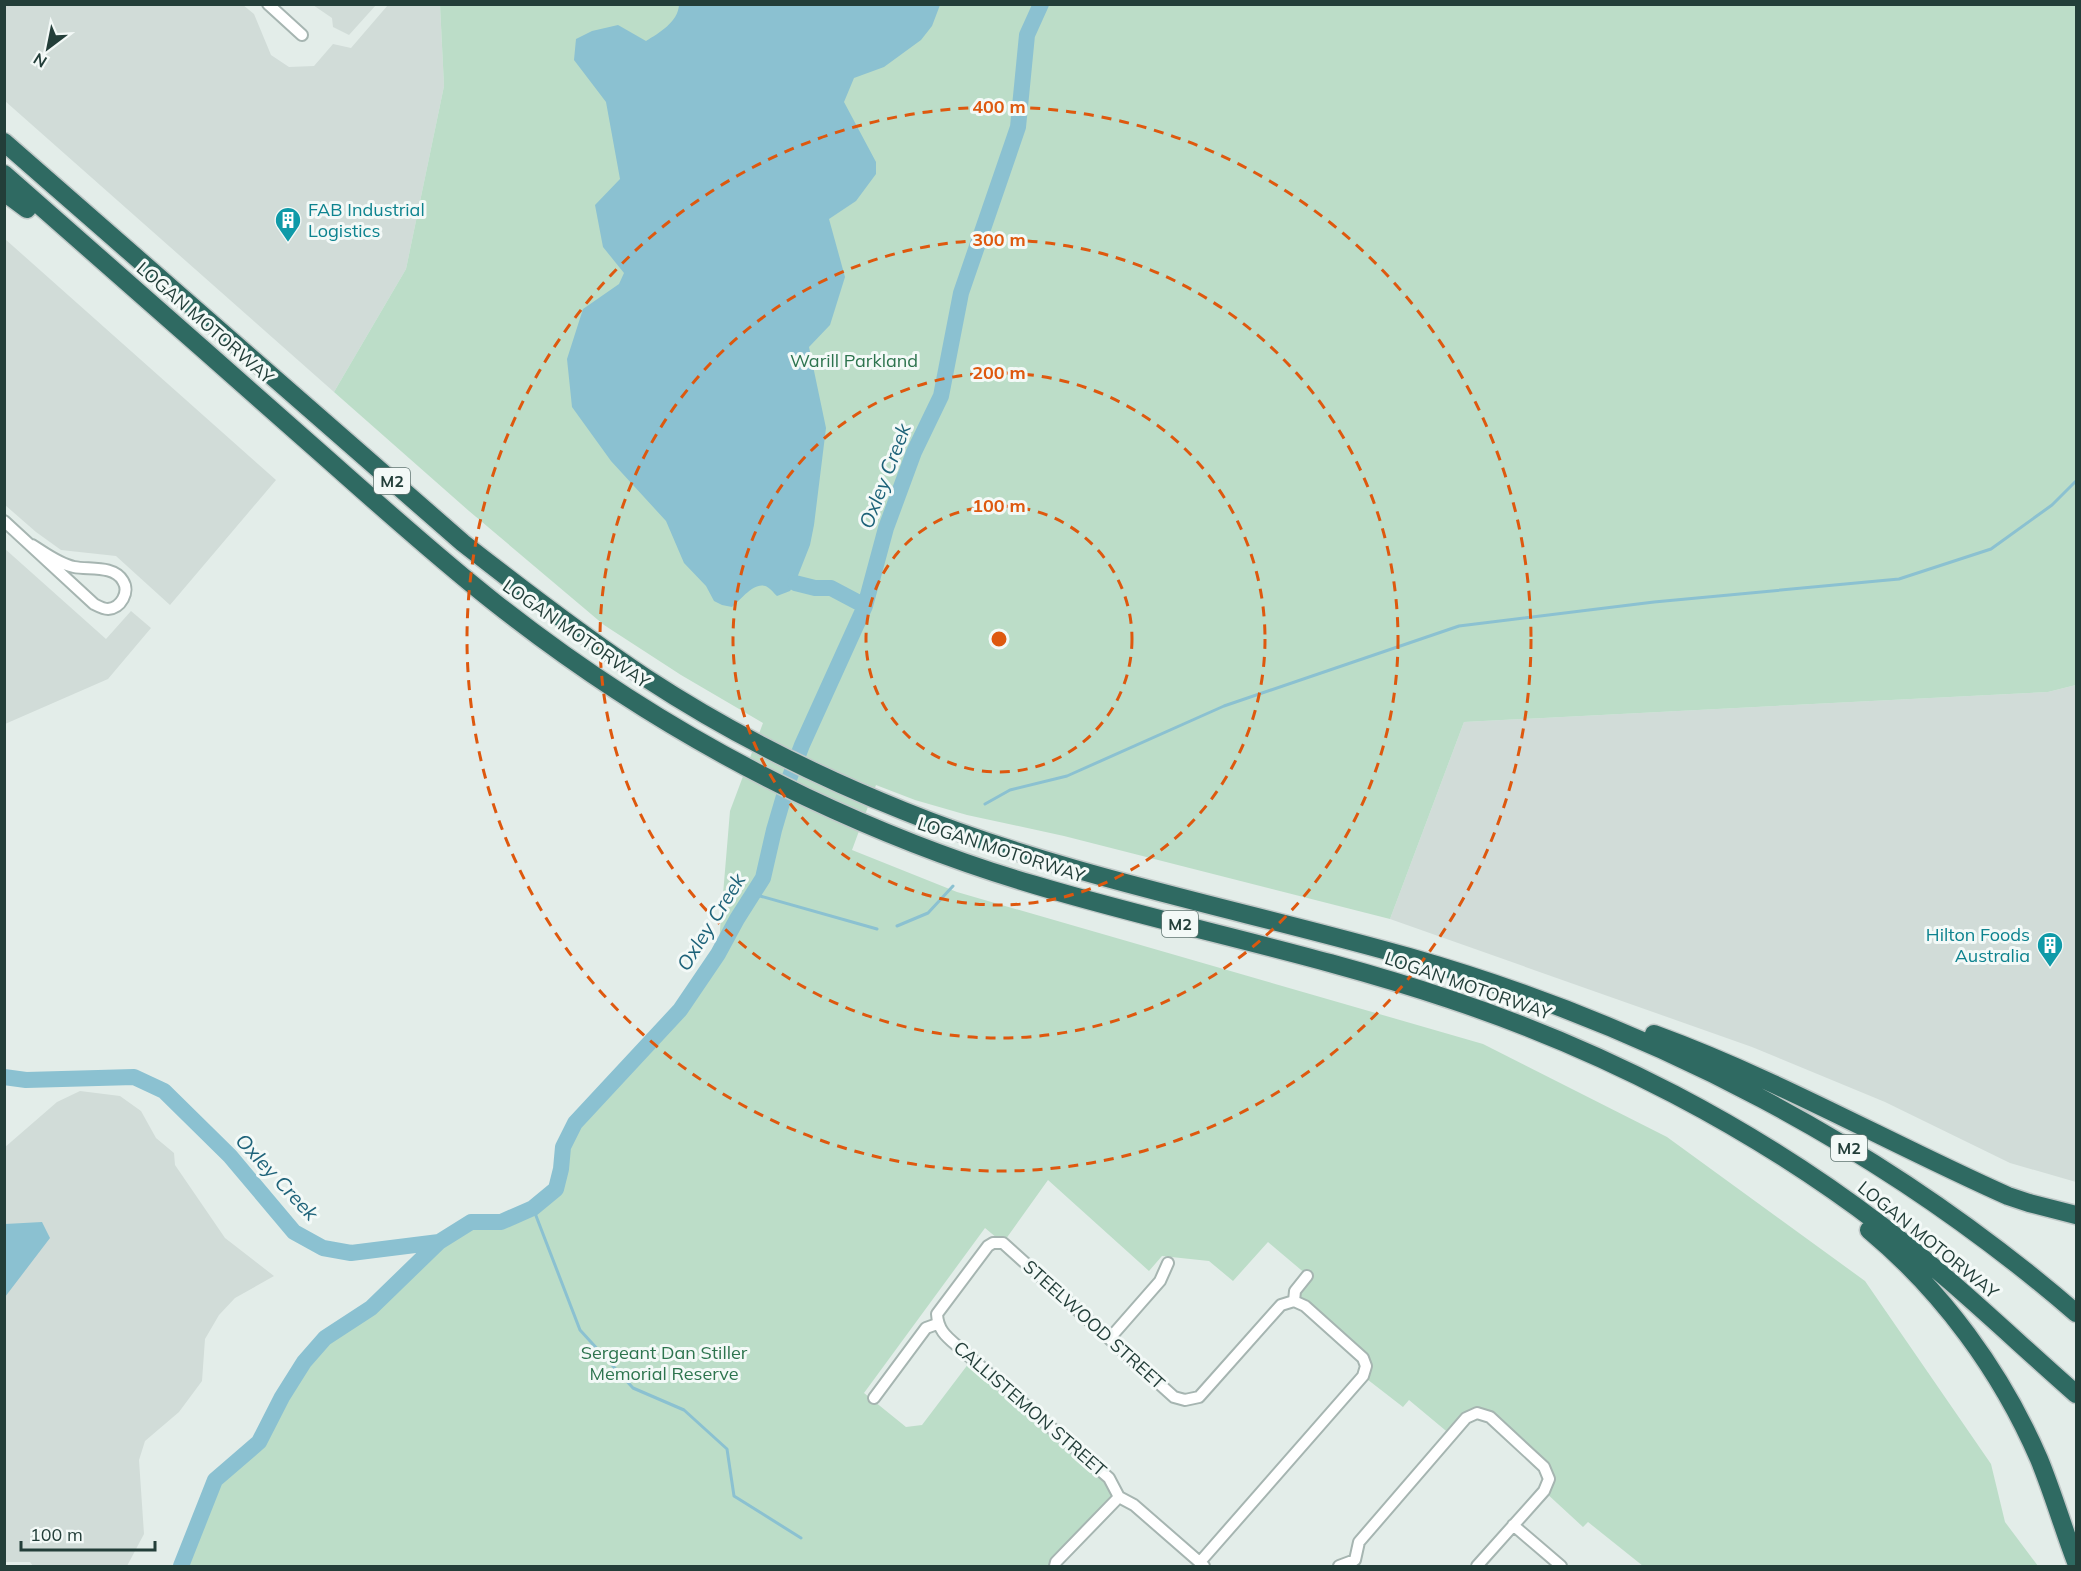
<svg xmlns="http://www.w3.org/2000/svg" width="2081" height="1571" font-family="Mulish,sans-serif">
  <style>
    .built { fill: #d1dcd8 }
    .green { fill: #bcddc8 }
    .water { fill: #8bc1d1 }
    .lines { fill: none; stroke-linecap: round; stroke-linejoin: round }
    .stream { stroke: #8bc1d1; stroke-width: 3 }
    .river { stroke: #8bc1d1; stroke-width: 16 }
    .street-casing { stroke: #a6b5b1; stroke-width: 14 }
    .highway-casing { stroke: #c1c9c8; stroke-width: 21 }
    .street { stroke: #fff; stroke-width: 10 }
    .highway { stroke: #2f6a62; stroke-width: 18 }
    .ring { fill: none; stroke: #de580e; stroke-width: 3; stroke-dasharray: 10 8 }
    .labels { text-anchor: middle; stroke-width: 6; stroke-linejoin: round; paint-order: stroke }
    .shield { fill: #f3f9f7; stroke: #617672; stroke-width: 1.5 }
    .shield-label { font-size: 16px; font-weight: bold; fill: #233e39 }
    .culture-label { font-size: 18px; fill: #0d838f; stroke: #f3f9f7; text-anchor: start }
    .street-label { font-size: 18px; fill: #233e39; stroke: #f3f9f7 }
    .park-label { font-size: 18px; fill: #2d744e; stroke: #f3f9f7 }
    .water-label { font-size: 20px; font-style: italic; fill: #1d6279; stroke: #f3f9f7 }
    .centre { fill: #de580e; stroke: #f3f9f7; stroke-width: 3 }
    .ring-label { font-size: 18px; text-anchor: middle; font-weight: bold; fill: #de580e; stroke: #f3f9f7; stroke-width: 6; stroke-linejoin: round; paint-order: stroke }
  </style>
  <rect width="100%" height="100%" fill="#e3ede9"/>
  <path class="built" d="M5,5H243L254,14L271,55L289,67L314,66L333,44L351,48L388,5H440L444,86L406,269L334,392L5,101Z
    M313,5H376L349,35L333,27L332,18Z
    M5,239L276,480L170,605L116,556L61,550L36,532L5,505Z
    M4,548L106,639L131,611L151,628L108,679L5,724Z
    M2076,685V1182L2010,1163L1885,1102L1752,1047L1390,919L1464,722L2048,692Z
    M80,1091L120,1096L141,1111L156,1138L174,1153L175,1165L225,1238L274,1276L235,1298L219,1315L205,1339L202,1381L179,1412L145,1441L139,1460L144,1534L127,1566H33L30,1562H5L4,1148L57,1102Z"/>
  <path class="green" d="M440,5H2076V685L2048,692L1464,722L1390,919L1064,836L967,815L915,800L876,785L852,850L957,892L1483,1044L1667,1137L1865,1281L1991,1464L2005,1522L2038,1566H1643L1588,1522L1583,1527L1544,1491V1467L1477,1413L1451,1435L1409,1400L1403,1407L1363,1376L1366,1366L1294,1301L1307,1275L1268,1242L1233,1281L1209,1261L1162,1256L1149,1271L1048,1180L1003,1243L985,1228L864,1393L906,1427L922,1425L972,1359L1109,1478L1119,1497L1055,1566H181L215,1480L259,1442L282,1397L304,1362L325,1338L371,1308L439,1242L471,1222H501L533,1208L556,1189L561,1169L563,1147L575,1123L680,1010L718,954L730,811L763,723L681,675L604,625L469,511L334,392L406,269L444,86Z"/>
  <path class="water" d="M679,5H940L932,26L921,40L884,67L854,78L844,102L876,162V174L856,201L829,219L845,277L830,325L809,347L826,428L814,525L810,545L795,583L790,591L777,596C774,594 773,591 770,589C757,577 741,600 732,607L722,605L714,601L706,586L684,563L666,521L611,461L572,407L567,359L583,309L619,284L624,273L603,247L595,205L620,179L606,102L574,60L576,39L592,31L618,25L646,41C659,33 678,22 679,5Z
    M42,1222L50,1238L5,1297V1224Z"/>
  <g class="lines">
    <path class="stream" d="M985,804L1010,790L1067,776L1224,706L1459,626L1654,602L1899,579L1991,549L2052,505L2076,481
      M753,894L877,929
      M897,926L928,913L953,886
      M533,1208L580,1330L633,1388L684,1410L727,1449L734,1496L801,1538"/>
    <path class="river" d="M795,583L815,588H831L865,606
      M4,1077L26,1080L134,1077L164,1091L230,1156L294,1232L323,1248L351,1253L439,1242L471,1222H501L533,1208L556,1189L561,1169L563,1147L575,1123L680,1010L718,954L737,919L763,878L774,830L789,779L802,745L865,606L886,528L914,452L941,396L961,293L1018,127L1027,35L1041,4
      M181,1566L215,1480L259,1442L282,1397L304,1362L325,1338L371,1308L439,1242"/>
    <g class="street-casing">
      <path id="street" d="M268,4L302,35
        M4,521L94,604C98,606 103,609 108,609C121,608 130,592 123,581C114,565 89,570 74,567C59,564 45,553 32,545
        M1294,1301L1295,1291L1307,1276
        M1110,1338L1160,1281L1168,1263
        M874,1398L926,1328L937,1324
        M1119,1497L1109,1478L963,1351C950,1339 938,1333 937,1314L988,1246L993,1243H1003L1174,1397L1185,1400L1199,1397L1281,1305L1294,1301L1305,1306L1363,1358L1366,1366L1363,1376L1200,1562
        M1119,1497L1134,1505L1204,1566
        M1513,1525L1561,1566
        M1055,1566L1056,1562L1119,1497
        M1339,1566L1355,1560L1359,1542L1466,1418L1477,1413L1490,1417L1544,1467L1549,1479L1544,1491L1477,1566"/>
    </g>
    <g class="highway-casing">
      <path id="highway" d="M4,142L463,543C523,590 583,636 646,678C727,731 814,775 904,811C1067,877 1240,909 1409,957C1654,1027 1884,1147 2076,1313
        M4,174C103,261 201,347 299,434C364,491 427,549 494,602C590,678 695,744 806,797C880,832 956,862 1035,885C1172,926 1313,953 1449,999C1603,1050 1752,1127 1882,1226C1950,1277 2012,1338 2076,1394
        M4,192L27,209
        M1654,1034C1777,1079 1889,1143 2008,1196L2029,1203L2076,1215
        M1869,1230C1942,1291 2001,1371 2039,1459C2053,1493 2063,1528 2076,1562"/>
    </g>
    <use href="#street" class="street"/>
    <use href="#highway" class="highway"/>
  </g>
  <g class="ring">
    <circle cx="999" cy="639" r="133"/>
    <circle cx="999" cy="639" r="266"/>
    <circle cx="999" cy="639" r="399"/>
    <circle cx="999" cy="639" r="532"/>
  </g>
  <defs>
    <g id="building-pin" transform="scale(1.35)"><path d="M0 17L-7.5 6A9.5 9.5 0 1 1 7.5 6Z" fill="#0f9aa8" stroke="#f3f9f7"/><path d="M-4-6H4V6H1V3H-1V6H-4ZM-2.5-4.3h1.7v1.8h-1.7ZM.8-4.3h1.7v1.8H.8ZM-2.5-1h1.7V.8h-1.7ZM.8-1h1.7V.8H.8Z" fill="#fff"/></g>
  </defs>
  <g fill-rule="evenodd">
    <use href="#building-pin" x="288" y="220"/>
    <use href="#building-pin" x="2050" y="945"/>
  </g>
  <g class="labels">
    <g class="shield">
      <rect x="374" y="468" width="36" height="26" rx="4.5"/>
      <rect x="1162" y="911" width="36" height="26" rx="4.5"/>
      <rect x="1831" y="1135" width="36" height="26" rx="4.5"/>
    </g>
    <g class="shield-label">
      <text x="392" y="487">M2</text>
      <text x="1180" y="930">M2</text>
      <text x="1849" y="1154">M2</text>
    </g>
    <g class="culture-label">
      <text x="308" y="216">FAB Industrial<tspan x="308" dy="21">Logistics</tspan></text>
      <text x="2030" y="941" text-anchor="end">Hilton Foods<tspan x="2030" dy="21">Australia</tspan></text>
    </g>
    <g class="street-label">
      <text transform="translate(205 323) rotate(41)" y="6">LOGAN MOTORWAY</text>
      <text transform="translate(576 634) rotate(35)" y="6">LOGAN MOTORWAY</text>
      <text transform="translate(1001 850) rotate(18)" y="6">LOGAN MOTORWAY</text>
      <text transform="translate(1468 986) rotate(19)" y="6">LOGAN MOTORWAY</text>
      <text transform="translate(1928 1240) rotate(39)" y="6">LOGAN MOTORWAY</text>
      <text transform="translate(1094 1325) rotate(42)" y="6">STEELWOOD STREET</text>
      <text transform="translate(1030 1409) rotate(41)" y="6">CALLISTEMON STREET</text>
    </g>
    <g class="park-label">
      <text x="854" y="367">Warill Parkland</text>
      <text x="664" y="1359">Sergeant Dan Stiller<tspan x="664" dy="21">Memorial Reserve</tspan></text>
    </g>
    <g class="water-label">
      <text transform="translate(885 476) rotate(-69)" y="7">Oxley Creek</text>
      <text transform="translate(711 922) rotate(-58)" y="7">Oxley Creek</text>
      <text transform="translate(277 1177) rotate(47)" y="7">Oxley Creek</text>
    </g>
  </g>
  <circle cx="999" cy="639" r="9" class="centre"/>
  <g class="ring-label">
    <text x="999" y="113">400 m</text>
    <text x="999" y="246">300 m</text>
    <text x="999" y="379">200 m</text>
    <text x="999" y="512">100 m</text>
  </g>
  <rect width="2081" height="1571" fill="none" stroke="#233e39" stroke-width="12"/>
  <g transform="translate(48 48) rotate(212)" stroke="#f3f9f7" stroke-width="4.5" paint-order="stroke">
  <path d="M0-4.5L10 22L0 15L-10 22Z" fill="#233e39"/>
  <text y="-9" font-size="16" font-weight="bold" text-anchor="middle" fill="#233e39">N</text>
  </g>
  <path d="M21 1541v9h134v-9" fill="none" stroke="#233e39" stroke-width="3"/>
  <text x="30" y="1541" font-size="18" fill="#233e39" stroke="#f3f9f7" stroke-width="4.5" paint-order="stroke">100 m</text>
</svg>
